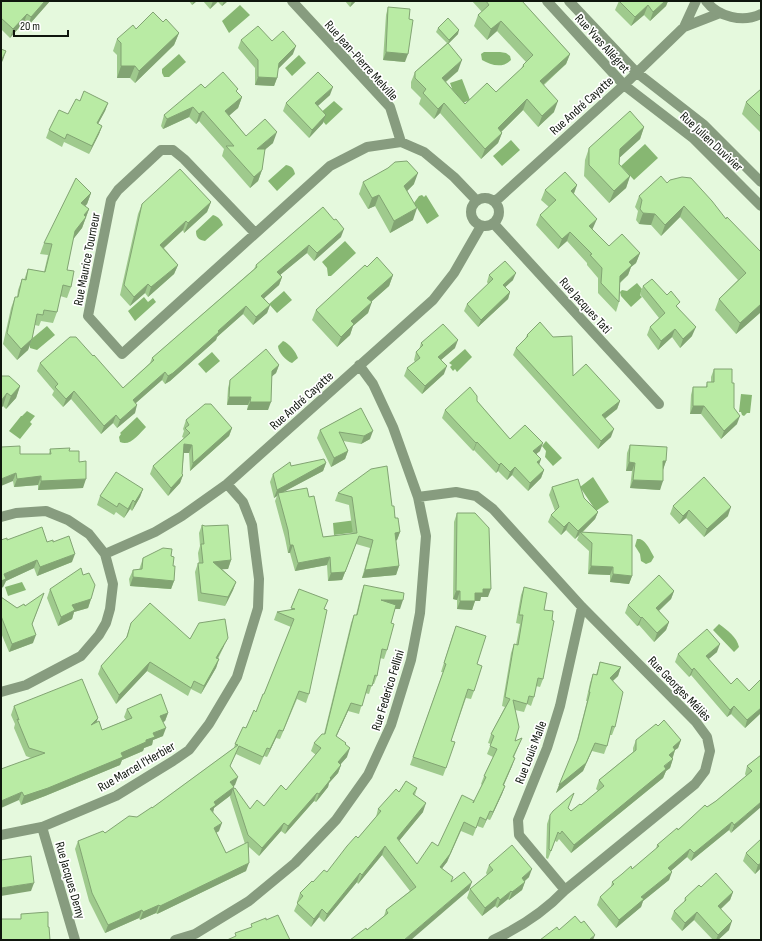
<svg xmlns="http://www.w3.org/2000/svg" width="762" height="941" font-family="'Sofia Sans Condensed',sans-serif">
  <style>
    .water { fill: #87b772 }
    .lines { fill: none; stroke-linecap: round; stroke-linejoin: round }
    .minor { stroke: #879c7f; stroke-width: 10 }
    .tertiary { stroke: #879c7f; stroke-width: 10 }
    .wall { fill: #9fca8d }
    .shaded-wall { fill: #82a473 }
    .building { fill: #b9eba4; stroke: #82a473 }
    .labels { text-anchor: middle; stroke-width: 3.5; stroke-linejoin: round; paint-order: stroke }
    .street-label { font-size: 13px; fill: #0f160d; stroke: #fff }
  </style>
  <rect width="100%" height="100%" fill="#e5f9dd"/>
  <path class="water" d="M240,5L250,15L229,33L222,21Z
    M484,52H500L506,53L510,56L511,60C502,69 491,65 482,60L481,54Z
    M179,54L186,62L169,77H164L162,73V69Z
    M299,55L306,63L292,76L285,68Z
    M462,79L470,100L458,105L450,83Z
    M334,101L343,109L326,125L318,115Z
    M511,140L520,150L502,166L493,156Z
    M645,144L658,158L634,180L621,166Z
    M286,165C292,166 294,169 295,174L277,191L268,181Z
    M422,195L424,197L426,195L439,216L427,224L414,203L419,196Z
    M213,215C219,217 221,220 223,225L205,241C199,240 196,238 196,231Z
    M345,241L356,253L331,276H328L327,268L322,262Z
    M637,283L642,289L640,295L642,297L631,307L621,296L620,292L622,290L627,291Z
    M284,291L292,300L277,313L269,304Z
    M144,297L148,302L153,298L156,302L135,321L128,311Z
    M47,326L55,335L37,350L30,348L29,341Z
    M283,341C289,343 296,352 298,358L292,363C286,361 278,352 278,346Z
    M465,349L472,357L457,372L455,369L453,371L450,367L452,365L449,363Z
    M212,352L220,361L206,373L198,364Z
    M741,394L752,395L750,413H747L744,416L742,415L741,412H739Z
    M27,411L35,416L30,422L32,424L20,439L9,431L21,416H22Z
    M137,417L146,427C139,434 130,447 120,442L119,437L121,434L120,433Z
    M546,441L562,458L553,466L545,457L546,451L542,446Z
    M593,477L609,502L596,511L580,487Z
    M356,520L358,532L334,535L333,523Z
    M637,539H640C647,542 650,550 654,557L651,562L646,564L641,561L640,554L635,546Z
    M22,582L26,590L8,596L5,587Z
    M719,624C727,630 737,637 739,647L734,652L713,630Z"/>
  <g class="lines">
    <path class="minor" d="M292,1L390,107L401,142L424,152L454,177L477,201
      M547,1L624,85L693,138L761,206
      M569,1L636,72L704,125L761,182
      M684,27L720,13
      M471 212a14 14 0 1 1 28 0a14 14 0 1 1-28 0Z
      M494,201L499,198L624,85L684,27L696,1
      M494,224L659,404
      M255,233L184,159L173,150H161L118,190L111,200L88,316L122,354L330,166L367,147L401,142
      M418,497L456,492L476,496L493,509L582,607L696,722L707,737L710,751L705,771L695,784L565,890C545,911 519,928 493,940
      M1,517L16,513L46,511L68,520L89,534L105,554L113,584L110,609L106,623L99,635L81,656L26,685L1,692
      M105,554L155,532L182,516L227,484L433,300L454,273L481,226
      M42,827L75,940
      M1,835L42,827L116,796L173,761L189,750L209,724L237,677L258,608L259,579L252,525L243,502L227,484
      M565,890L519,835L518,820L547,748L560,706L582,607
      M175,940L195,934L249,901L295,863L336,820L368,775L391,725L411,660L420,613L426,536L418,497L393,427L373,384L359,365"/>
    <path class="tertiary" d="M706,1C718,17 743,23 761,14"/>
  </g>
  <path class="wall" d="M2,1H50L28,26L24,22L10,38L1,29V2Z
    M189,1H197L192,5Z
    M203,1H228L222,6L218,2L210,9Z
    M345,1H356L350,7Z
    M472,1H522L570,54L566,64L544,85L554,112L538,127L523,110L501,132L502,133L498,143L481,159L440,113L434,119L419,104L421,98L411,88V82L415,72L447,43L436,32L438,28L458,34L448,44L458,71L446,82L465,104L496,92L521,69L523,65L526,62L497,31L487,40L474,26L478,15L482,12Z
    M619,1H668L666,6L650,21L644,15L631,26L615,10Z
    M388,7L405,62L383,60L386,15Z
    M163,22L179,33L174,45L135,83L130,78H117V55L113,51L117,39L136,29Z
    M241,40L272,41L293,54L278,69L277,78L274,86L255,85V68L238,48Z
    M205,88L237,92L242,97L238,108L229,115L246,136L273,143L264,150L262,170L258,181L250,188L222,156L224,149L199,121L196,124L189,117L163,129L161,126L164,115Z
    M761,89V133L742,114L746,102Z
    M330,95L318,106L326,115L323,123L309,138L283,111L286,103Z
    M80,101L108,103L105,111L98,124L102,126L99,134L89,154L64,142L62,147L46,138L49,130L68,114Z
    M644,127L640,139L620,157L619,164L630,176L626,188L609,203L584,176L585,160L589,148Z
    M363,182L414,184L407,191L413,220L390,233L375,206L368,209L359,194Z
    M667,183L726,219L761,312L736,334L715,310L719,299L738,280L680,217L661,236L651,225L639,224L636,220L638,211L635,207L639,196Z
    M577,185L574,194L593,228L592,230L609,246L640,253L636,263L631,267L628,275L620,283L619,302L616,312L598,293V278L587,265V263L567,241L558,249L536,225L540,215L549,207L541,200L545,190Z
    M91,193L87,204L85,206L89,209L82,228L73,239L67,270L71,287L67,298L60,296L57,312L53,323L41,321L39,326L35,325L32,339L28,350L17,360L3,344L11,308L15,297H17L18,290L22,279L24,280L28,269L44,272L48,255L40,254L44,243Z
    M211,202L207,212L184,233L183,230L164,248L178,265L174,274L148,297L145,293L130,306L120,295L138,214L142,204Z
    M323,207L341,237L314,261L307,253L280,275L282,277L279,285L264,298L270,305L267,313L253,325L243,314L217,337L216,340L170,381L165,384L162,380L136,403L135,413L117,428L113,423L101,434L71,399L63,407L52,395L54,391L37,371L40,363L93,356L123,388L150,363L152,358L254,269L256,265Z
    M367,267L393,275L389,286L371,302L368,313L353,326L350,335L337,347L312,320L316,310Z
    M489,275L513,280L505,287L510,292L508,299L478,327L464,311L467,304L488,284L487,282Z
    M643,286L678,307L692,336L680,348L672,337L658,350L647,335L650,327L659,318L640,294Z
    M527,335L573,376L620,401L617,409L605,419L611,437L598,449L513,355L516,348L525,339Z
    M421,343L455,348L441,360L444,374L422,394L404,376L407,368L415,362L414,360L416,352L419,350Z
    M279,365L276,373L272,376L268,410H247L248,405H227L228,388L230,380Z
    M714,369L732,383L734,408L737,424L721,439L701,414H690L691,395L693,387H706L707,382H711V377Z
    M1,376L20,386L16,398L6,409L3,406L1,408Z
    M477,401L510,439L540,451L536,454L541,459L539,465L544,470L541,478L528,491L512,475L507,480L498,471L496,473L474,450L473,451L442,418L445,410Z
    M361,408L370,439L361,444L343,441L348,451L345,459L331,467L317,438L320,430Z
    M186,420L232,428L229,436L190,471L189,453H184L182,474L183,475L180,483L168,496L150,474L153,466L184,438L182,437L184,431L183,429Z
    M630,445L666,461L663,469L660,490L630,488L632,471H626L627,453Z
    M50,449L69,451L79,462L83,488L38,490V485L14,487L13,481L20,454H49Z
    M326,463L323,471L283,492L309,497L323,537L353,534L349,505L335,501L338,493L392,506L400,532L397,540L396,541L399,566L396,575L362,578L370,548L356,544L342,580L328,581L327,565L295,571L290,553H288L285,538L275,501L277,496L274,498L270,482L273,474L291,466Z
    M552,487L584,498L598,512L595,519L582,533L632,576L629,584L610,582V575L588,574L589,551L577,540L579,535L575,539L566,530L561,535L548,522L551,515L555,511L549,495Z
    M143,489L140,497L132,511L130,509L124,518L116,512L114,515L97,505L100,496Z
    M673,506L728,516L704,537L686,518L679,524L670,514Z
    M457,513L488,597H481L480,601H475L472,610L457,609V600L453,599L454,522Z
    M202,525L231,560L228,569H222L236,582L233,590L225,606L198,601L195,572L198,563H199L198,553L200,546L199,533Z
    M1,540H7L53,542L72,562L37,576L34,568L6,581L3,587L1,588Z
    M171,556L173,566L174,581L171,589L130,586L129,579L133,570H139L143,558Z
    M364,585L400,609H395L391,623L387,650L384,659L380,658L377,676L374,684H372L369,694L365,693L359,714L348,711L336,737L346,744L347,757L340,764L341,765L338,773L329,783L328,787L316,802L314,801L285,834L281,831L259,856L249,847L246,871L157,914L156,913L140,920L139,918L105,933L89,901L75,849L78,841L105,833L137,817L152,808L234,748L235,744L256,712L264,694L291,627L274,620L277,612L291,610L299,589L325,609L309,694L306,703L297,699L280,739L276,738L267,757L264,756L260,765L236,754L230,766L235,785L233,786L231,795L214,808L213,812L219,831L216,833L226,853L245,844L230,797L233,789L250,809L264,806L286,790L316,755L311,751L314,743L324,734L351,623L354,615H356L361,594Z
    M524,587L544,610L543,679L540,687L536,686L534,697L531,706L527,704L524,712L515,710V741L522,738L514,757L512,766L504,785L505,786L502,794L490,820L487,819L483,828L477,826L473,836L461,831L447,862L442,868L452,881L469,890L367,930L384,916L386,910L410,891L382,855L358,884L357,882L324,922L319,917L311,927L294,911L298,902H297L300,893L313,882L327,872L358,838L376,817L378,809L399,792L417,788L415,795L423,812L399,841L417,864L438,846L473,803L482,785L481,784L484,776L493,757L487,754L491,744L488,743L491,734L505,707L502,706L511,653L514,644L516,645L520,624L516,623L521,595Z
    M50,589L91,599L88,608L74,612L72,619L58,626L47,598Z
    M674,591L671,599L659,611L669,622L666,630L654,642L639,625L637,626L625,613L628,605Z
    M1,597L17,608L41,601L32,625L33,643L9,652L1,633Z
    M131,623L190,639L224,646L218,659H219L216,668L201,694L191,689L188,696L147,671L116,704L98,674L101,666L126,638Z
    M453,634L477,664L474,691L471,699L466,698L451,741L446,768L443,776L410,765L443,672H441Z
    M717,652L708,659L731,684L749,691L761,679V713L745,728L731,714L727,717L691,675L689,677L675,662L678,654Z
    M600,662L621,667L618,676L613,681L615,727L612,735H610L607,746L604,754L592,751L583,771L556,793L576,744L587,701H586L590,683L593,674L596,675Z
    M14,706L98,718L96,723L102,730L126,720L124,717L127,709L168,713L165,721L163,722V736L153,740L152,745L144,748L143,751L122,760L120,765L45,796L21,805L19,800L31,758L26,756L14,728L15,724L11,715Z
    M658,726L681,740L678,748L675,750L670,768L666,771L663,778L571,853L559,839L557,842L555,841L548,859L546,858L547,824L550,815L569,808L571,811L581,805L598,791L596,789L599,780L633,752V748L636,740Z
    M761,755L731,833L729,830L691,861L687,857L671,871L669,880L643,901L641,907L616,928L597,905L600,897L611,887L612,882L632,869L656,849L657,845L707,807L716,801L746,776L745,774L747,766Z
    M746,853L761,868L755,874L743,861Z
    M489,865L529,877L525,881L522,890L509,900L508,899L497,908L495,906L482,916L467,898L470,889L487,875L486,873Z
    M701,887L733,892L730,900L721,909L729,930L718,940H713L694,920L682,931L671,919L674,911L684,902L685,898Z"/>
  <path class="shaded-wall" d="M45,1H50L28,26L31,17Z
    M194,1H197L192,5Z
    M213,1H218L210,9Z
    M224,1H228L222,6Z
    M352,1H356L350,7Z
    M665,1H668L666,6L650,21L653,12Z
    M648,5L644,15L631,26L635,17Z
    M27,14L24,22L10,38L13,29Z
    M501,21L497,31L487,40L491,29Z
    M459,30L458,34L448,44L449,40Z
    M179,33L174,45L135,83L139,71Z
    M296,46L293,54L276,71L279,63Z
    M6,51L3,60L1,64V61Z
    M386,52L408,54L405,62L383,60Z
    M570,54L566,64L536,91L540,81Z
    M462,60L458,71L438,88L442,78Z
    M121,66H135L130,78H117Z
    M258,77L277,78L274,86L255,85Z
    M333,87L330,95L312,111L315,103Z
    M242,97L238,108L222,122L225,111Z
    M527,99L523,110L494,139L498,128Z
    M558,101L554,112L538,127L542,116Z
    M108,103L105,111L94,131L97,123Z
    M444,103L440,113L434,119L438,109Z
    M193,107L189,117L163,129L167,119Z
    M203,111L199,121L196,124L199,114Z
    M326,115L323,123L309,138L312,130Z
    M102,126L99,134L89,154L92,146Z
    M644,127L640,139L616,161L620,149Z
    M277,132L273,143L254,159L257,149Z
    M502,133L498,143L481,159L485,149Z
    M262,170L258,181L250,188L254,177Z
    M418,173L414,184L400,198L404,186Z
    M630,176L626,188L609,203L614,191Z
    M577,185L573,195L571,191Z
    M91,193L87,204L77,214L81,203Z
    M379,195L375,206L368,209L372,198Z
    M211,202L207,212L184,233L188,223Z
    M684,206L680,217L661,236L665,225Z
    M417,208L413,220L390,233L394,221Z
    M89,209L82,228L71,242L75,231L84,215Z
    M643,213L655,214L651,225L639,224Z
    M597,219L593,228L585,236L589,226Z
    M186,221L183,230L157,254L160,245Z
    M344,229L341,237L314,261L317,253Z
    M570,232L567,241L558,249L562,239Z
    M309,245L307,253L274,280L277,272Z
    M640,253L636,263L631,267L628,275L616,286L620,276L629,262Z
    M178,265L174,274L148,297L151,287Z
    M516,273L513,280L500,292L503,285Z
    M393,275L389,286L363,309L367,298Z
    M282,277L279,285L258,304L261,296Z
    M148,284L145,293L130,306L134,297Z
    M510,292L508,299L478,327L481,320Z
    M372,302L368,313L353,326L350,335L337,347L341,337L351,321Z
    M761,304V312L736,334L740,323Z
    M270,305L267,313L253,325L256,317Z
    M246,306L243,314L217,337L216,340L170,381L165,384L168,376Z
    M696,327L692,336L680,348L683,339Z
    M675,329L672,337L658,350L661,341Z
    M32,339L28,350L17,360L21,349Z
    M458,340L455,348L435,365L438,357Z
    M279,365L276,373L269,379L272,371Z
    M447,366L444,374L422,394L425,386Z
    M165,372L162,380L130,408L133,400Z
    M20,386L16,398L6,409L11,396Z
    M74,391L71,399L63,407L66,399Z
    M7,393L3,406L1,408V401Z
    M229,397H251L248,405H227Z
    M620,401L617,409L599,423L602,415Z
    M250,402H271L268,410H247Z
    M137,405L135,413L117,428L120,420Z
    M693,406H704L701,414H690Z
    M116,415L113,423L101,434L104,426Z
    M740,416L737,424L721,439L724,431Z
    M232,428L229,436L190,471L193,463Z
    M614,429L611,437L598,449L601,441Z
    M373,431L370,439L361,444L364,436Z
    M477,442L474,450L473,451L476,443Z
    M543,443L540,451L530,459L533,451Z
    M184,444L192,445L189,453H181Z
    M348,451L345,459L331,467L334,458Z
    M541,459L538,467L537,462Z
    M663,461H666L663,470Z
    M629,462L635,463L632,471H626Z
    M326,463L323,471L278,495V493L277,496L274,498L277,490Z
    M501,463L498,471L496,473L499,465Z
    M515,467L512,475L507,480L510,472Z
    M544,470L541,478L528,491L530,483Z
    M16,473L13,481L1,486V479Z
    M183,475L180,483L168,496L171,488Z
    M41,476L38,485L14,487L17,479Z
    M86,479L83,488L38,490L41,481Z
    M633,480L663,481L660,490L630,488Z
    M143,489L140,497L132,511L135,502Z
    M133,500L130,509L124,518L128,509Z
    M731,507L728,516L704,537L707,529Z
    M689,510L686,518L679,524L683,516Z
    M598,512L595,519L581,533L580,532L579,535L575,539L578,531Z
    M569,522L566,530L561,535L564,527Z
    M400,532L397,540L392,541L395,533Z
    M359,536L342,580L328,581L331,573Z
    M290,545H293L290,553H288Z
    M75,554L72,562L37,576L40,567Z
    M330,557L327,565L295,571L298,563Z
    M37,560L34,568L6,581L3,587L1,588V581L4,574Z
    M231,560L228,569L210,570L213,562Z
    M399,566L396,575L362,578L365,570Z
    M591,566L613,567L610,575L588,574Z
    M613,574L632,576L629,584L610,582Z
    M133,577L174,581L171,589L130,586Z
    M236,582L233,590L225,606L228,597Z
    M483,589H491L488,597H481L480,601H475L472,610L457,609L460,601Z
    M456,591H460L457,600L453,599Z
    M674,591L671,599L653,616L656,608Z
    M91,599L88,608L74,612L72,619L58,626L61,617L72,605Z
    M381,600H403L400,609L378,608Z
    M642,617L639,625L637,626L641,618Z
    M669,622L666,630L654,642L657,633Z
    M36,635L33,643L9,652L12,644Z
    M228,638L224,646L213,666L216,658Z
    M720,644L717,652L703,664L706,656Z
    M219,659L216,668L201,694L204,686Z
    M150,662L147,671L116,704L119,695Z
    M621,667L618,676L607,686L610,678Z
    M694,668L691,675L689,677L692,670Z
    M351,703L348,711L333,744L336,736Z
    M734,706L731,714L727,717L730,710Z
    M761,708V713L745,728L747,720Z
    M168,713L165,721L157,725L160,716Z
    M98,718L95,726L91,725Z
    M166,728L163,736L153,740L152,745L144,748L143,751L122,760L120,765L45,796L21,805L24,796L121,753L146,740L153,733Z
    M279,730L276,738L267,757L270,749Z
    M681,740L678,748L675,750L672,759L666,764L673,747Z
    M595,743L583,771L556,793L559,785Z
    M350,748L347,757L335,771L338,762Z
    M515,758L512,766L500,793L503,785Z
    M673,759L670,768L666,771L663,778L571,853L574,845Z
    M341,765L338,773L329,783L328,787L316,802L319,794L330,778Z
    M238,777L235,785L227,790L230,782Z
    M505,786L502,794L490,820L493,812Z
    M234,787L231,795L214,808L213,813L210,809L214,802Z
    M22,792L19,800L1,808V801Z
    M317,793L314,801L285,834L288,826Z
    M761,802V807L731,833L734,825Z
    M426,803L423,812L394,847L397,838Z
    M490,811L487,819L483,828L486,820Z
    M464,822L447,862L437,875L440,867Z
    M732,822L729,830L691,861L694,853Z
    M222,823L219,831L211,836L214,828Z
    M284,823L281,831L259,856L262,848Z
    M385,846L382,855L358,884L362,875Z
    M690,849L687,857L665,876L668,868Z
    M249,863L246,871L157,914L160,906Z
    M761,863V868L755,874L758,865Z
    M532,869L529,877L519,886L522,878Z
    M672,872L669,880L643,901L641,907L616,928L619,920L641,897Z
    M360,873L357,882L324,922L327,914Z
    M472,882L469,890L411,940H404Z
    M525,882L522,890L509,900L512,892Z
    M34,883L31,891L1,896V888Z
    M511,891L508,899L497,908L500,900Z
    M733,892L730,900L715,914L718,906Z
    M498,897L495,906L482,916L485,908Z
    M159,905L156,913L140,920L143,912Z
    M322,909L319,917L311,927L314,919Z
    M142,910L139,918L105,933L108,925Z
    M697,912L694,920L682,931L685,923Z
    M732,921L729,930L718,940H716L718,935Z
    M595,935L593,940H590V939Z"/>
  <path class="building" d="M2,1H45L31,17L27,14L13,29L1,18V2Z
    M486,1H522L570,54L540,81L558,101L542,116L527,99L498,128L502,133L485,149L444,103L438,109L423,93L426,89L415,78V72L448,43L462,60L442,78L465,104L487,83L496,92L524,66L523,65L533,55L501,21L491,29L478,15L489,5Z
    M619,1H665L653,12L648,5L635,17Z
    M388,7L410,9L409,19L413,20L408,54L386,52Z
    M153,12L163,22L166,19L179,33L139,71L135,66H121V43L117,39L133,25L136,29Z
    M448,18L459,30L449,40L438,28Z
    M258,26L272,41L283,31L296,46L279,63L277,78L258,77V60L241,40Z
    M1,49L6,51L1,61Z
    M223,72L238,89L236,91L242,97L225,111L246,136L265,119L277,132L257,149H265L262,170L254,177L226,146H234L203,111L199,114L193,107L167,119L164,115L201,84L205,88Z
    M318,72L333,87L315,103L326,115L312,130L286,103Z
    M761,89V117L746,102Z
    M84,91L108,103L97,123L102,126L92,146L67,134L65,139L49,130L59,110L68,114L76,99L80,101Z
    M630,111L644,127L620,149L619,164L630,176L614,191L589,165V148Z
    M407,161L418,173L404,186L417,208L394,221L379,195L372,198L363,182L388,168L395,162Z
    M180,169L211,202L188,223L186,221L160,245L178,265L151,287L148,284L134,297L124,285L142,204Z
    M565,172L577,185L571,191L597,219L589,226L609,246L622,234L640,253L629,262L632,265L620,276L619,302L601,283L602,268L590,255L592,254L570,232L562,239L540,215L556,200L545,190Z
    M661,176L667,183L670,180L682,177L691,178L712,201L726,219L727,217L761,252V304L740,323L719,299L746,273L684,206L665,225L655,214L643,213L640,209L642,200L639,196Z
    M76,178L91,193L81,203L89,209L84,215L86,217L75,231L67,270L74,271L71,287L63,285L57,312L44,310L43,315L37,314L32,339L21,349L7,333L15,297H18L22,279L26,280L28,269L45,272L52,244L44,243Z
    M323,207L334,220L336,219L344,229L317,253L309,245L277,272L282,277L261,296L270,305L256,317L246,306L218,331L219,332L173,373L168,376L165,372L133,400L137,405L120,420L116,415L104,426L74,391L66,399L55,387L58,384L40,363L70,337H76L93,356L94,355L123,388L154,360L152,358L257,267L256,265Z
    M377,257L393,275L367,298L372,302L351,321L354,324L341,337L316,310L365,265L367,267Z
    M505,261L516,273L503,285L510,292L481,320L467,304L493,279L489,275Z
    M652,279L667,295L671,291L680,302L676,306L696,327L683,339L675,329L661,341L650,327L665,313L643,286Z
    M540,322L553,337L572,336L573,376L586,364L620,401L602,415L614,429L601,441L516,348L528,336L527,335Z
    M443,324L458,340L438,357L447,366L425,386L407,368L420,358L416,352L423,345L421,343Z
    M266,349L279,365L272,371L271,402H250L251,397H229L230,380Z
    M714,369H732V383H734V408L740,416L724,431L704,406H693V387H707V382H714Z
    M1,376H9L20,386L11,396L7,393L1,401Z
    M470,387L477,396V401L510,439L525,425L543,443L533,451L541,459L537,462L544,470L530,483L515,467L510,472L501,463L499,465L477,442L476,443L445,410Z
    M205,404H211L232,428L193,463L192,445L184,444L182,474L183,475L171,488L153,466L190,433L185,428L189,425L186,420Z
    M361,408L373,431L364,436L339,432L348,451L334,458L320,430Z
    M630,445L667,447L666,461H663V481L633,480L635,463L629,462Z
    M20,446V454H51L50,449L70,448L69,451H79V462L86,461V479L41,481V476L17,479L16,473L1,479V447Z
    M324,459L326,463L277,490L273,474L290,462L291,466Z
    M387,466L392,506H394L395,518H398L400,532L395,533L399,566L365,570L373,540L359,536L345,572L331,573L330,557L298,563L293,545H290L288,530L278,493L307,488L309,497L314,496L323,537L357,533L352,497L338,493L371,469Z
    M116,472L143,489L135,502L133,500L128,509L119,503L117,507L100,496Z
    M704,477L731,507L707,529L689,510L683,516L673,506Z
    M578,479L584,498L598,512L578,531L569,522L564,527L551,515L559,507L552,487Z
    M457,513H475L489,528L491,589H483V593H475V601H460V591H456Z
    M202,525L205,526L228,525L231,560L213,562L236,582L228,597L201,593L198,563H203L201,544H204Z
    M42,527L47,542L53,540V542L69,536L75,554L40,567L37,560L4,574L6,579L1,581V540L7,538V540Z
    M580,532L632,535V576L613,574V567L591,566L592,543Z
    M163,548L172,549L171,556L174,557L173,566H175L174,581L133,577V570L142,569L143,558Z
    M81,568L83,575L89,573L95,585L91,599L72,605L75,610L61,617L50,589Z
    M659,575L674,591L656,608L669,622L657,633L642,617L641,618L628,605Z
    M364,585L404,593L403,600H381L396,605L391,623L394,624L387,650L382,649L377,676L375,675L372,686L368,685L362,706L351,703L336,736L346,743L345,744L350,748L338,762L341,765L330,778L331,779L319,794L317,793L288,826L284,823L262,848L248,835L233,789L235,788L250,809L257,800L264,806L281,785L286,790L321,748L314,743L322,734H325L354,615H357Z
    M524,587L547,593L544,610L553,611L552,620L554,621L543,679L538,678L534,697L529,696L527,704L513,700L519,727L515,741L522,738L513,757L515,758L503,785L505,786L493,812L490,811L486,820L480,817L476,828L464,822L450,854L440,867L453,877L451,882L464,872L472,882L404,940H350L366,928L367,930L388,913L386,910L416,887L385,846L362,875L360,873L327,914L322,909L314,919L297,903L303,896L300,893L312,881L313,882L324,870L327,872L347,846L356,836L358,838L381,811L378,809L396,789L399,792L406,781L417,788L413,794L426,803L397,838L417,864L432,842L438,846L462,795L474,801L473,803L486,777L484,776L497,749L490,746L494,736L491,734L510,699L505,697L514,644L518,645L523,615H519Z
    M299,589L328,600L324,609L327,610L309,694L299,691L283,731L279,730L270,749L267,748L263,757L239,746L230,766L238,777L230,782L234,787L214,802L216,805L210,809L222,823L214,828L226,853L248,842L249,863L160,906L159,905L143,912L142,910L108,925L92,893L78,841L103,831L105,833L129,816L137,817L152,807V808L238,745L235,744L243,727L246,728L254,710L256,712L263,694H264L294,619L277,612L295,609L291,608Z
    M44,593L32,624L36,635L12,644L1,616V597L17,608L24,604L25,606Z
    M150,603L190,639L199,623L225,619L228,638L216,658L219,659L204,686L194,681L191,688L150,662L119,695L101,666L127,637L131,623Z
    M456,626L486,636L477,664L482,666L474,691L468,689L451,741L455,742L446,768L413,757L446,664L444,663Z
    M707,629L720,644L706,656L731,684L737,678L749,691L761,679V708L747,720L734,706L730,710L694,668L692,670L678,654Z
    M600,662L621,667L610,678L623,692L615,727L612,726L607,746L595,743L586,763L559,785L578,739L590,692H589L593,674L597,675Z
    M82,679L98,718L91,725L99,721L102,730L132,718L127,709L161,694L168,713L160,716L166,728L153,733L155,737L146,740V742L121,753L123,757L48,788L24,796L22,792L1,801V769L45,753L29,748L17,719L19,720L14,706Z
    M664,720L681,740L673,747L675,750L669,755L673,759L664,766L666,769L574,845L562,831L560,834L558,832L551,851L549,849L550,815L553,811L574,793L568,808L571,811L580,804L581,805L604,786L599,780L636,750V740L656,724L658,726Z
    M761,755V802L734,825L732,822L694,853L690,849L668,868L672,872L641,897L644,899L619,920L600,897L614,884L612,882L622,874L631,866L632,869L659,846L657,845L677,828L678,830L705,805L707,807L716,801L752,771L747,766Z
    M761,839V863L758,865L746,853Z
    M512,845L532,869L522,878L525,882L512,892L511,891L500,900L498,897L485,908L470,889L493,870L489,865Z
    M31,856L34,883L1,888V860Z
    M716,873L733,892L718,906L732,921L718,935L697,912L685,923L674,911L686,900L685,898L699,885L701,887Z
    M48,912V927H49L50,940H1V919H21V914Z
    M278,915L290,940H227L236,936L235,933L252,927L251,924L266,918V920Z
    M575,916L581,923L584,921L595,935L590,939L591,940H540L557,927L559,930Z"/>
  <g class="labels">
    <g class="street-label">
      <text transform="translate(603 43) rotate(48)" y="5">Rue Yves Allégret</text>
      <text transform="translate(362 60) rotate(48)" y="5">Rue Jean-Pierre Melville</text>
      <text transform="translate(581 105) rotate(-42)" y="5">Rue André Cayatte</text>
      <text transform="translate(712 141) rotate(43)" y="5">Rue Julien Duvivier</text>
      <text transform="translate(86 259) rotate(-79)" y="5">Rue Maurice Tourneur</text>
      <text transform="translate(586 305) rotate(48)" y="5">Rue Jacques Tati</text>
      <text transform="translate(301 400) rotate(-42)" y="5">Rue André Cayatte</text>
      <text transform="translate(680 688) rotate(46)" y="5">Rue Georges Méliès</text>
      <text transform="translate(387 690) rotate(-73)" y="5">Rue Federico Fellini</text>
      <text transform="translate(530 752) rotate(-69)" y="5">Rue Louis Malle</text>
      <text transform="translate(136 766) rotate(-30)" y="5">Rue Marcel l'Herbier</text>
      <text transform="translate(71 880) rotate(74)" y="5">Rue Jacques Demy</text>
    </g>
  </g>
  <rect width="762" height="941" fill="none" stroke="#0f160d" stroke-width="4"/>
  <path d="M14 30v6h54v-6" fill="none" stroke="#0f160d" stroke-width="2"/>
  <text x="20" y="30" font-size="12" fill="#0f160d" stroke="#ffffff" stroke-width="3" paint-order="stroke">20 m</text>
</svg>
